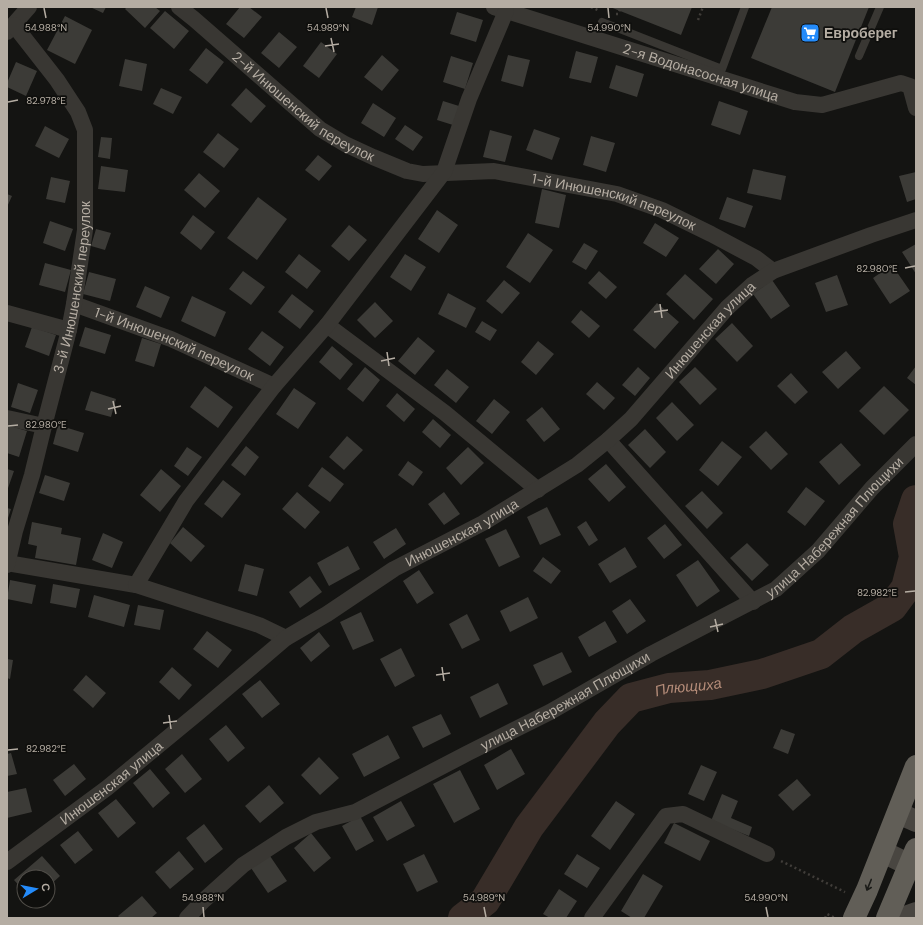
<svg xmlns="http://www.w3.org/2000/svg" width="923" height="925" font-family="'DM Sans',sans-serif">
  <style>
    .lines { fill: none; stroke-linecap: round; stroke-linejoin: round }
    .river { stroke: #382d28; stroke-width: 30 }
    .building { fill: #3c3b37 }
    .path { stroke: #403d39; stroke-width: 2.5; stroke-dasharray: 2 3; stroke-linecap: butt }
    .service { stroke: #393733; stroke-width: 8 }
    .minor { stroke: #393733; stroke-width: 16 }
    .secondary { stroke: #494641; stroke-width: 22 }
    .trunk { stroke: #615e57; stroke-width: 22 }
    .oneway { stroke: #1b1b18 }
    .ticks { fill: none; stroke: #b5ada3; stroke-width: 1.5 }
    .labels { text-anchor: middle; stroke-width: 3.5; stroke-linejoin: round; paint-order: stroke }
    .poi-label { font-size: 14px; font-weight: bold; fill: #b5ada3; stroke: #0f0f0d; text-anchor: start }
    .street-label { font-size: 14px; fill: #b5ada3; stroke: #0f0f0d }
    .water-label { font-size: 15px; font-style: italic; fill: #b38b78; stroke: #0f0f0d }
    .ticks-label { font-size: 10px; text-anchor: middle; fill: #b5ada3; stroke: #0f0f0d; stroke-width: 3.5; stroke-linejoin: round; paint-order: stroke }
  </style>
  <rect width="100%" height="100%" fill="#141412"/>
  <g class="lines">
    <path class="river" id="s1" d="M463,918L485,901L529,827L607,723L631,698L669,688L710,685L762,674L821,654L853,629L892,607L906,588L914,557L908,524L916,500"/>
  </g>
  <path class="building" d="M90,7H106L103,13Z
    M127,7H155L160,11L145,28L125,9Z
    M240,7H249L262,17L244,38L226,24Z
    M356,7H378L372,25L352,17Z
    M610,7H692L681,35Z
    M772,7H869L835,92L751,58Z
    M165,11L189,31L174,49L150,28Z
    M457,12L483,20L476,42L450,34Z
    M65,16L92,30L75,64L47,50Z
    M279,32L297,47L279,68L261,53Z
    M321,42L337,54L319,78L303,66Z
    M206,48L224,62L207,84L189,70Z
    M576,51L598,57L591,83L569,78Z
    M382,55L399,70L382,91L364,77Z
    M508,55L530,60L523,87L501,81Z
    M451,56L473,63L465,89L443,82Z
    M125,59L147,64L142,91L119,86Z
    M16,62L37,71L26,96L7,87V83Z
    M616,65L644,74L637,97L609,88Z
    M161,88L182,97L173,114L153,104Z
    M246,88L266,106L251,123L231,105Z
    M443,101L459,106L453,125L437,120Z
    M719,101L748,111L740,135L711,125Z
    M373,103L396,118L384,137L361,123Z
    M405,125L423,137L413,151L395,139Z
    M45,126L69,139L59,158L35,146Z
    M534,129L560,138L552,160L526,150Z
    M490,130L512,136L505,162L483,157Z
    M218,133L239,149L224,168L203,152Z
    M591,136L615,143L606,172L583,165Z
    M101,137L112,138L110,159L98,157Z
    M318,155L332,166L319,181L305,170Z
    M101,166L128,170L125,192L98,189Z
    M753,169L786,176L781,200L747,193Z
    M916,172V199L907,202L899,176Z
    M199,173L220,191L205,208L184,190Z
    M51,177L70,181L65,203L46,199Z
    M542,189L566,195L559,228L535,223Z
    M7,194L12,196L7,207Z
    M258,197L287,219L257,260L227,238Z
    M727,197L753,206L745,228L719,219Z
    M437,210L458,225L439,253L418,239Z
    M193,215L215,232L201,250L180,233Z
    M50,221L73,229L65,251L43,243Z
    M655,223L679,238L666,257L643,243Z
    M349,225L367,240L349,261L331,246Z
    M96,229L111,233L105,250L91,246Z
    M528,233L553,250L530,283L506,267Z
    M584,243L598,251L586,270L572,262Z
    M916,244V274L902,252Z
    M718,249L734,264L716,284L699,269Z
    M299,254L321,271L307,289L285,272Z
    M405,254L426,267L411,291L390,277Z
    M45,263L71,270L65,292L39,285Z
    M892,265L910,291L890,304L873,278Z
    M243,271L265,287L251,305L229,289Z
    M599,271L617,287L606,299L588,283Z
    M89,272L116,279L110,301L83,294Z
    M685,274L713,299L694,320L666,294Z
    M837,275L848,305L826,312L815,283Z
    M504,280L520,293L502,314L486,301Z
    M772,280L790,306L771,319L753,294Z
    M145,286L170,297L161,318L136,307Z
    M448,293L476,308L466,328L438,314Z
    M292,294L314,311L300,329L278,312Z
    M192,296L226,312L215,337L181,321Z
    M375,302L393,321L375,338L357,320Z
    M657,303L679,322L655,349L633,330Z
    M581,310L600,326L589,338L571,322Z
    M482,321L497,330L490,341L475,332Z
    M732,323L753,346L737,362L715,339Z
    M32,327L56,335L49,356L25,347Z
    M85,327L111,335L105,354L79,346Z
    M262,331L284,347L270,366L248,349Z
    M418,337L435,351L415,375L398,361Z
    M142,338L161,344L154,367L135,361Z
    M538,341L554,354L536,375L521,362Z
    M332,346L353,364L340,380L319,362Z
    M846,351L861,368L838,389L822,372Z
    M916,366V385L907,378Z
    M365,367L380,380L363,402L347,389Z
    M638,367L650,378L635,396L622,385Z
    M695,367L717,389L700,405L679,382Z
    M447,369L469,387L456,403L434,385Z
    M791,373L808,392L795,404L777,386Z
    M597,382L615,398L604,410L586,394Z
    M18,383L38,390L30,413L11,407Z
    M205,386L233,407L218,428L190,407Z
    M884,386L909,410L884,435L859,411Z
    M294,388L316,403L298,429L276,414Z
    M91,391L116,399L111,417L85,410Z
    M397,393L415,409L404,422L386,406Z
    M494,399L510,412L492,434L476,421Z
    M672,402L694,425L677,441L656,418Z
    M542,407L560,429L544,442L526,420Z
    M433,419L451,435L440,448L422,432Z
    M7,425L27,431L19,457L7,453Z
    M58,425L84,433L78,452L53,444Z
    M645,429L666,452L650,468L628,445Z
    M766,431L788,454L771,470L749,447Z
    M347,436L363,450L344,470L329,457Z
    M722,441L742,457L718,486L699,470Z
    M841,443L861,465L839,485L819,462Z
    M246,446L259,457L245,476L231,465Z
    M187,447L202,457L188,476L174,466Z
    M468,447L484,463L461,485L446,468Z
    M408,461L423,472L413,486L398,475Z
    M606,464L626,487L609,502L588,479Z
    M322,467L344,484L330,502L308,486Z
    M7,469L14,471L7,491Z
    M161,469L181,486L160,512L140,495Z
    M45,475L70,483L64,501L39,493Z
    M223,480L241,494L222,518L204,504Z
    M806,487L825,501L805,526L787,512Z
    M702,491L723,513L707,529L685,506Z
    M297,492L320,512L305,529L282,509Z
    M444,492L460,514L444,525L428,504Z
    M547,507L561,535L540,545L527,517Z
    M7,508L11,509L7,521Z
    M586,521L598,540L589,546L577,527Z
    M32,522L62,528L61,534L81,538L76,565L35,558L37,546L28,544Z
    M665,524L682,545L664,559L647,538Z
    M183,527L205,546L191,562L170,543Z
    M396,528L406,544L384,559L373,542Z
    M506,529L520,557L499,567L485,539Z
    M103,533L123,542L112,568L92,560Z
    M747,543L769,565L752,581L730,558Z
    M348,546L360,569L329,586L317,563Z
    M625,547L637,567L610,583L598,564Z
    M543,557L561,571L551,584L533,571Z
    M698,560L720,591L697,607L676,575Z
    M245,564L264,569L257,596L238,591Z
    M419,570L434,593L417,604L403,581Z
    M310,576L322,592L300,608L289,592Z
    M10,580L36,585L32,604L7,599Z
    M53,584L80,589L76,608L50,603Z
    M94,595L130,605L124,627L88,617Z
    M528,597L538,618L510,632L500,611Z
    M630,599L646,621L627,634L612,611Z
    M138,605L164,610L160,630L134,625Z
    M361,612L374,641L353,650L340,622Z
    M467,614L480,640L462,649L449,624Z
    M605,621L617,642L589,657L578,637Z
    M207,631L232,650L218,668L193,649Z
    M319,632L330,646L311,662L300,648Z
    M401,648L415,676L395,687L380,659Z
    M562,652L572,672L543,686L533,665Z
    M7,659L13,660L10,679L7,678Z
    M172,667L192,685L179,700L159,682Z
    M86,675L106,693L93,708L73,690Z
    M260,680L280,704L262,718L242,694Z
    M498,683L508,704L480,718L470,697Z
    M441,714L451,734L423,748L412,727Z
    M226,725L245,748L228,762L209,739Z
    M781,729L795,734L788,754L773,748Z
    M388,735L400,758L364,777L352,754Z
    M511,749L525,774L497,790L484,765Z
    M11,753L17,774L7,776V754Z
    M182,754L202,779L185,793L165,769Z
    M319,757L339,778L320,795L301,775Z
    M74,764L86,779L65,796L53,780Z
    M701,765L717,772L704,801L688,794Z
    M150,769L170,793L153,808L133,783Z
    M460,770L480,809L454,823L433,784Z
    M797,779L811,795L793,811L778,795Z
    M269,785L284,803L260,823L245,806Z
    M26,788L32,812L7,818V792Z
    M722,794L738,801L731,818L752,827L749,836L711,821Z
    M116,799L136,823L118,838L98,813Z
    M401,801L415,826L387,841L373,817Z
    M616,801L635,814L610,850L591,836Z
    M360,816L374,841L356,851L342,826Z
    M674,823L710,841L700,861L664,843Z
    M204,824L223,849L205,863L186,838Z
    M78,831L93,850L75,864L60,845Z
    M311,833L331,858L314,872L294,848Z
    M179,851L194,869L170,889L155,872Z
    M424,854L438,882L417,892L403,864Z
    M577,854L600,868L587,888L564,874Z
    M42,856L60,876L48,887V877H24V891L14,880Z
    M270,856L287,881L268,893L251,868Z
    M643,874L663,886L644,918H632L621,911Z
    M559,889L577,901L566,918H550L543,914Z
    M142,896L157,913L151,918H120L118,916Z"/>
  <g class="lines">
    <path class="path" d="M591,7L600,11
      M616,14H618L621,7
      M698,20L703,7
      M781,861L845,892
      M825,918L827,914L835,918"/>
    <path class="service" d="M602,22L722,69L745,7
      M859,56L880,7"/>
    <g class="minor">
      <path id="s2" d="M179,7L194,19L320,129L345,144L373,157L407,171L423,174L494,171L617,194L662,210L711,234L756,258L773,271"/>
      <path id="s3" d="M494,7L795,102L822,105L901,83L910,86L916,108"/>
      <path d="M7,32L29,7"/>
      <path id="s4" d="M74,304L171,339L274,386"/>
      <path d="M7,313L69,330"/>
      <path d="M327,325L445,413L538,490"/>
      <path d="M7,418L44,426"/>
      <path d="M608,440L753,602"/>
      <path d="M7,563L136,585"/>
      <path id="s5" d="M7,565L15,531L32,475L44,426L69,330L74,304L85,230V130L78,112L57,80L14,25"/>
      <path d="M286,638L259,625L136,585L186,501L274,386L327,325L444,172L469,99L506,11"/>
      <path id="s6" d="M7,862L107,788L199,712L286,638L327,614L394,569L483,523L577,465L608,440L631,419L727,308L752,285L773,271L871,235L916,220"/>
      <path id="s7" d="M187,918L203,901L243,865L286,837L316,822L355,812L468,753L550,712L651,654L776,589L818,551L872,488L916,444"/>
      <path d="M592,918L666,816L683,814L767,854"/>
    </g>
    <path class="secondary" d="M898,813L916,821
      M883,852L916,868
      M902,918L916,913"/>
    <path class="trunk" d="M854,918L867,890L916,766
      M887,918L916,849"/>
  </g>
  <defs><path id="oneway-shaft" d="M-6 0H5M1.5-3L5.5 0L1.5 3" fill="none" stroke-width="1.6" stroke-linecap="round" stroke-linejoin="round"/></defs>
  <use class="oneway" href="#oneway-shaft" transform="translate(869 885) rotate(112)"/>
  <path class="ticks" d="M44,8L46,18M326,8L328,18M608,8L609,18M331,38L334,52M325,46L339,44M8,102L18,100M905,268L915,266M660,304L662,318M654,312L668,310M387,352L389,366M381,361L395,358M113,401L116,414M108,409L121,406M8,426L18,425M905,592L915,591M715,619L718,632M710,627L723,624M442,667L444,681M436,675L450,673M169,715L171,729M163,723L177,721M8,750L18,749M203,907L204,917M484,907L486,917M766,907L768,917"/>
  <defs>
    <g id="supermarket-square" transform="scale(1)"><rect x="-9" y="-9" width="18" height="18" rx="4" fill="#248bfa" stroke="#0f0f0d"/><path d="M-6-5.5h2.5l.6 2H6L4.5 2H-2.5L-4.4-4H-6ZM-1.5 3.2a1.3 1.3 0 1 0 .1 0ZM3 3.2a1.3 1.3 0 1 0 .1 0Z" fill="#fff"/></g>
  </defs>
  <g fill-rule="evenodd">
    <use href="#supermarket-square" x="810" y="33"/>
  </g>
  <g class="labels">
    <g class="poi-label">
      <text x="824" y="38">Евроберег</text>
    </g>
    <g class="street-label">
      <text dy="5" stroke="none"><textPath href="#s3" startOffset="217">2-я Водонасосная улица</textPath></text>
      <text dy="5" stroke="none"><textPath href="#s2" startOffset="160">2-й Инюшенский переулок</textPath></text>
      <text dy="5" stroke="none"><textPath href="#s2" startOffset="495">1-й Инюшенский переулок</textPath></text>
      <text dy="5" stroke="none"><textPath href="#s5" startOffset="286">3-й Инюшенский переулок</textPath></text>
      <text dy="5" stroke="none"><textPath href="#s6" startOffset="887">Инюшенская улица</textPath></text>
      <text dy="5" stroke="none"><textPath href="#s4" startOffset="108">1-й Инюшенский переулок</textPath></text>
      <text dy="5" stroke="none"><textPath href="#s7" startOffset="764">улица Набережная Плющихи</textPath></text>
      <text dy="5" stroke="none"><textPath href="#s6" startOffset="563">Инюшенская улица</textPath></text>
      <text dy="5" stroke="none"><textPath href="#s7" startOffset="440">улица Набережная Плющихи</textPath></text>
      <text dy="5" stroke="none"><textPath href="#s6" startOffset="131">Инюшенская улица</textPath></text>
    </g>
    <g class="water-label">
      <text dy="5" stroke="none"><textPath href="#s1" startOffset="337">Плющиха</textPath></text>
    </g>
  </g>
  <g class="ticks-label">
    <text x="46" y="31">54.988°N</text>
    <text x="328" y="31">54.989°N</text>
    <text x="609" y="31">54.990°N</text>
    <text x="46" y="104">82.978°E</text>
    <text x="877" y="272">82.980°E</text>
    <text x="46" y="428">82.980°E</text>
    <text x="877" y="596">82.982°E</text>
    <text x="46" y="752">82.982°E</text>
    <text x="203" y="901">54.988°N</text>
    <text x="484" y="901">54.989°N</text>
    <text x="766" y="901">54.990°N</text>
  </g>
  <rect width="923" height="925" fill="none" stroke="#b5ada3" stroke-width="16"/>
  <g transform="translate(36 889) rotate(80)"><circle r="19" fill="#0f0f0d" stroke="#514e49"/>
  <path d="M0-3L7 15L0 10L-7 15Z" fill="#248bfa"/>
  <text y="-6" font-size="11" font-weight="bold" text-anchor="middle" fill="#b5ada3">С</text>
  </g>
</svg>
